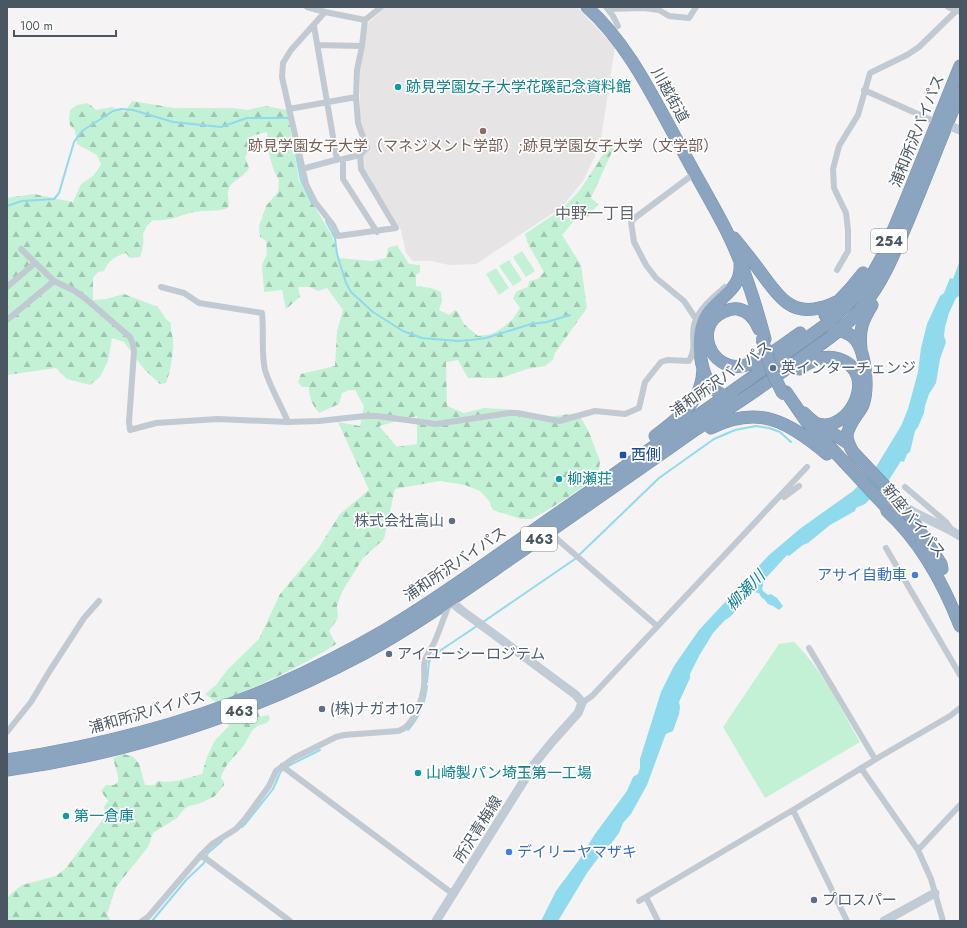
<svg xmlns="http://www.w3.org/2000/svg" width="967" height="928" font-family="Jost,'Noto Sans JP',sans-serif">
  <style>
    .education { fill: #e6e4e5 }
    .grass { fill: #c3f1d5 }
    .forest { fill: url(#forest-firs); fill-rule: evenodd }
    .water { fill: #90daee }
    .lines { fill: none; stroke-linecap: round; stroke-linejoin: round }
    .stream { stroke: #90daee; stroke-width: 2 }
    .highway-casing { stroke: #7690ad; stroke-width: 13 }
    .street { stroke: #c1cad2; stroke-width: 6 }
    .secondary { stroke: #c1cbd6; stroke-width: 9 }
    .highway { stroke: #8ba5c1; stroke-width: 12 }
    .highway-bridge-casing { stroke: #7690ad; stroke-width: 13; stroke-linecap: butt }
    .highway-bridge { stroke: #8ba5c1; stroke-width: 12 }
    .culture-dot { fill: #0f9aa8; stroke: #fff; stroke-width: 1.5 }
    .education-dot { fill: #8d6e63; stroke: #fff; stroke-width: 1.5 }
    .service-dot { fill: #5c6f8a; stroke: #fff; stroke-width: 1.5 }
    .transit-dot { fill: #1a4fb4; stroke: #fff; stroke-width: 1.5 }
    .shop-dot { fill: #3f7fe0; stroke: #fff; stroke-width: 1.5 }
    .labels { text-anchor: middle; stroke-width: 3.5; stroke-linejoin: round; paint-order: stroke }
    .shield { fill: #fff; stroke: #808990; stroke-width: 1 }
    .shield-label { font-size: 14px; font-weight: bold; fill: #4a5661 }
    .culture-label { font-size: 15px; fill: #0d838f; stroke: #fff; text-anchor: start }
    .street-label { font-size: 15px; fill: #4a5661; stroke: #fff }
    .education-label { font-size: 15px; fill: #785e54; stroke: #fff }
    .service-label { font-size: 15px; fill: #4e5e75; stroke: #fff; text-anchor: start }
    .transit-label { font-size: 15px; fill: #164399; stroke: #fff; text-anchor: start }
    .shop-label { font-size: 15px; fill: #366cbe; stroke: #fff; text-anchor: end }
    .neighbourhood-label { font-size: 16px; fill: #5f6368; stroke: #fff }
    .water-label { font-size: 16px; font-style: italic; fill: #0c7c9b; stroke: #fff }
  </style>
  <defs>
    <pattern id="forest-firs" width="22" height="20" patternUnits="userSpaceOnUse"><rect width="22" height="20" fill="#c3f1d5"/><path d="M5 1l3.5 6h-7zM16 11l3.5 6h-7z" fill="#a0c6b0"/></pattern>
  </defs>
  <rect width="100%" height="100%" fill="#f5f3f3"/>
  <path class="education" d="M385,7H577L615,47L601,138L595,156L583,181L562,207L476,264L449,265L431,261H413L406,253L401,230L363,168L362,157L370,149L360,125V68L368,23Z"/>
  <path class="grass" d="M522,251L535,271L526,277L513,257Z
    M509,260L522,280L513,286L499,266Z
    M496,268L509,288L499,295L486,274Z
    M794,642C823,670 840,708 860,742L765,798L723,727L779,644Z"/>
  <path class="forest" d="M132,101L174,108H233L248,110L265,106L287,110L299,180L332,236L339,258L372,261L386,258L388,248L397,245L409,264L420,265V272L416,275V286L431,288L441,292L442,301L439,310L449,315L455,310L458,312L464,324L478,336L492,334L502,328L513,319L520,308L513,298L517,291L528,287L529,281L538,279L544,272L528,244L525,234L562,209L580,190L602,156L616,143L591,198L598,204C590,214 588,220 574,221L562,235L581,265L587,308L555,353L553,360L545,366L527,369L501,378H468L458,360L446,362L447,406L464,413L484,408L518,410L548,417L578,413L588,430L600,461L599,469L594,479L564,500L532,519H521L493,510L490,502L480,491L465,485L440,481L395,489L384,539L363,558L342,592L337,606L338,618L329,631L336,644C299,668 258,686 217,703L205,694L216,685L228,669L259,639L280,594L318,549L340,514L369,490L338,422L360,426L364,406L355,390H349L342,393L339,404L319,413C312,404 309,398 309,387H302L298,382L301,374L335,366L337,331L343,310L327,288L318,291L310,287H298L300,297L286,309L282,290L264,292L262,265L267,254L266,241L260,237L259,226L266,206L278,192L279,180L274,171L269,154L267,132L255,135L249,139L250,149L245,157L249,168C243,179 230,180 228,192C227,197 230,202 228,208C217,212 205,210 194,212C180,215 168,222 153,220L147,226L143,234C144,242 143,249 140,257L130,258L126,253C117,255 107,262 104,271L98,272L93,278V300L106,299L124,294L158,307L166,319L171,323C170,332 173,334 173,341C174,350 170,375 166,383L160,384L144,369L124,342L112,338L108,361L100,377L90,385L67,379L56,368L7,375V198L34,194L73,202L81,184L93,176L101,165L97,155L77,144L75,130L70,125L69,118L70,110L77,105L88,103L96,110L112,107L125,112ZM417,416V444L397,447L379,426Z
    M258,706V712L260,717L268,715L270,718C268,726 261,723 256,727C250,732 248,739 244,745C236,756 224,764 221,778L224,782V785L214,797L198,804L189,806L184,809L177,818L153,833L148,847L116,887L107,914L111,921H7V898L12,893L22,885L56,876L65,869L105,817L104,807L108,801L101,791L106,785H114L118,782V776L113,758L123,754L132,756L139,763L145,785H154L158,781C172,784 188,778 202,774L207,757L215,740L229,726L226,721Z"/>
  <path class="water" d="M960,260V295L956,298L949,313L945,327L944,336L946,342L940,359L936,383L929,394L925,406L924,413L918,427L915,431L910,452L907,454L904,462L901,461L889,480L865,504L856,508L855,511L830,525L808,543L803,545L789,556L787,555L765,579L763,582V586L762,588L763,591L768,595L771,594L777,598L783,606L779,610L773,606L768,604L764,599L761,597L759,593L753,592L730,617L725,620L713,633L699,656L690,674V678L679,702L680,707L679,714L673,731L666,734L665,736L647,785L631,814L623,823L619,833L610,845L607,846L603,855L601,854L587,873L558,921H541L556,891L579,860L595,834L627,791L633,777L638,774L640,768V759L661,692L674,666L699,630L769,555L801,528L853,491L876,467L901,426L908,409L918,372L921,348L927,324L940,296L944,293L950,278L953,279Z"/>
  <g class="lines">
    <path class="stream" d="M296,155L301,180L312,203
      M7,206L22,201L54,199L59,193L74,142L82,131L113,111L121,109L133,110L173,122L221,127L247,118H289V119
      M326,221L335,238L337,254L346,283L351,292L373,312L403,331L422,338L458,341L471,340L486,338L531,324L547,322L570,315
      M483,622L575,559L659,478L714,439L735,430L756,426L769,428L780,432L791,442
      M427,682L429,662L432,656L477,626
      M408,730C419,718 425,703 427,686
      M288,766L320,750
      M242,827L246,823L273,789L280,773L283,769
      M152,921L187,879L204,863L208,853L222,841"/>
    <g class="highway-casing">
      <path id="highway" d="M587,7C628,44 652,95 678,142C693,171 710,199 725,228C743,263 755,301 765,339
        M734,238C743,249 751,259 759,270C775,291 788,316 819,308C825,307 830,305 836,302
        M825,315L850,289L863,273
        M759,329C755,319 749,311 738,309C732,308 728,310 723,312C693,326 710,371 742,366C761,363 784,344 800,333
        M833,329C840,330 847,332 853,337C866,349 869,388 863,405C858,415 849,423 847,435C847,441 850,447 853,452L898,500L910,516L941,564L942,569
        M861,349C859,330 862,321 872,305
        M799,369C811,361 824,354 839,359C880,373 849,433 818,424C813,422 808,417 804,413
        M786,392L806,421L886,507L887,511C920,541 944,585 960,626
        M732,397C701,396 695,345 703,323C711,299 742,293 740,265
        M818,424L848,443
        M711,428C759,404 789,422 827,454
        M655,436C679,417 702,403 703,369
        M7,760C99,746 190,723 275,686C313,669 349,651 385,630C438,599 487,562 538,527C635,460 732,392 828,323L856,296L873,273L883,255L905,202L960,66
        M7,770C132,753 254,712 365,653C418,624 468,588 519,553C577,512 636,472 695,430C731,408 766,384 800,359C823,343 847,327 864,305C883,282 894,254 905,228C924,183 941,138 960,93"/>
    </g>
    <path class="street" d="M307,7L325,12L365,20L381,7
      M606,7L613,16L618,26
      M948,7L960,12
      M608,9L644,8L659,10L669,16L689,18L696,7
      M325,12L291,50L283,63L282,77L306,184L315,202L333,225L338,236L396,228L361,169L360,155
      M365,20L362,46L357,70L356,97L358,123L367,148L360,155L343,159V179L377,232
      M314,26L337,160
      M317,45L362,46
      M864,90L938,123
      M289,109L356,97
      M302,169L339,159
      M695,173L636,217L631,222L634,242L646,265L656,278L684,301L696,319
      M21,249L54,281L75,291L86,299L130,337L133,344L134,352L129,422L130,430L156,423L218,419L288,422L319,421L365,416H377L436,424L510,413H517L559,421L595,411L625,414L639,408L645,382L661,362L667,360L689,361C697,348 691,339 694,325C698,309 714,297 725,287
      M837,270L848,251V230L846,213L834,188L833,169L839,146L858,115L870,73L907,55L919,47L956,11
      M7,287L35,263
      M161,287L184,293L199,303L262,313C264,331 261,353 265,370C270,387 281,405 288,422
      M7,320L54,281
      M905,487L946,522L952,530
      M784,497L799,486
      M549,532L657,626
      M886,548L960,675
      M809,648L875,759
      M582,703L592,696L807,467
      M7,732L31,702L49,672L84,618L99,601
      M282,766L453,894
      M861,768L918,850L931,879L943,921
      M793,810L847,921
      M918,850L960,805
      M201,855L290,921
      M646,897L658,921
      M639,901L793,810L881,756L950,716L960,708
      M142,921L148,917L201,855L212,844L236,829L245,819L269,786L276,771L294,758L336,737L344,735L398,731C413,728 423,698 424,685C425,677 423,667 425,660C427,654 431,649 434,643C440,630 444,616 450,603"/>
    <path class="secondary" d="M947,125L960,130
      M907,508C924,519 944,525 960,536
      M436,921L535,763L552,742L578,713L582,703L580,700L576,695L461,610L455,605L448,594
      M884,921L935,893"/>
    <use href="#highway" class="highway"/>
    <g class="highway-bridge-casing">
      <path id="highway-bridge" d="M762,339L773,374L783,394"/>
    </g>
    <use href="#highway-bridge" class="highway-bridge"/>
  </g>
  <g class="culture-dot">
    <circle cx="398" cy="87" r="4"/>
    <circle cx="559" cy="479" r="4"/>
    <circle cx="418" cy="773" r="4"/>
    <circle cx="66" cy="816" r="4"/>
  </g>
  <circle class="education-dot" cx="483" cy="131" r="4"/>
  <g class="service-dot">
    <circle cx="773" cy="368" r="4"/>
    <circle cx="452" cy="521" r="4"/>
    <circle cx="389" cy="654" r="4"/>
    <circle cx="322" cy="709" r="4"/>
    <circle cx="814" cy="900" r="4"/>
  </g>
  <rect class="transit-dot" x="619" y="451" width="8" height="8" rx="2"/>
  <g class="shop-dot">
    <circle cx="915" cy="575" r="4"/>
    <circle cx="509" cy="852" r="4"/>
  </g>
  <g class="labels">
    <g class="shield">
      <rect x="871" y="229" width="36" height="24" rx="3"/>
      <rect x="521" y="527" width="36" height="24" rx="3"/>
      <rect x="221" y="699" width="36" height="24" rx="3"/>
    </g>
    <g class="shield-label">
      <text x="889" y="246">254</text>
      <text x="539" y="544">463</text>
      <text x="239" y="716">463</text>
    </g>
    <g class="culture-label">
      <text x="406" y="92">跡見学園女子大学花蹊記念資料館</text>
      <text x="567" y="484">柳瀬荘</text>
      <text x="426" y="778">山崎製パン埼玉第一工場</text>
      <text x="74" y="821">第一倉庫</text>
    </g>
    <g class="street-label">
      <text transform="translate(670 95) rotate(61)" y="5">川越街道</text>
      <text transform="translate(917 131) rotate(-68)" y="5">浦和所沢バイパス</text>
      <text transform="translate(721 379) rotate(-35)" y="5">浦和所沢バイパス</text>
      <text transform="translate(914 521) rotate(51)" y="5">新座バイパス</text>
      <text transform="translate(455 564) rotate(-34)" y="5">浦和所沢バイパス</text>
      <text transform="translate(147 712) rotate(-16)" y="5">浦和所沢バイパス</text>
      <text transform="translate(478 829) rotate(-58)" y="5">所沢青梅線</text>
    </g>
    <g class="education-label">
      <text x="483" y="151">跡見学園女子大学（マネジメント学部）;跡見学園女子大学（文学部）</text>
    </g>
    <g class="service-label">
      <text x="781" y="373">英インターチェンジ</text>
      <text x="444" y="526" text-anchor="end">株式会社高山</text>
      <text x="397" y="659">アイユーシーロジテム</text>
      <text x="330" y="714">(株)ナガオ107</text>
      <text x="822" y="905">プロスパー</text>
    </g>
    <g class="transit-label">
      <text x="631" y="460">西側</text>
    </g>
    <g class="shop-label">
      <text x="907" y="580">アサイ自動車</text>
      <text x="517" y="857" text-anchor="start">デイリーヤマザキ</text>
    </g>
    <g class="neighbourhood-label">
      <text x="595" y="219">中野一丁目</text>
    </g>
    <g class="water-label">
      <text transform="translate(745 590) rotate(-46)" y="6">柳瀬川</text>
    </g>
  </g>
  <rect width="967" height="928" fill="none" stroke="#4a5661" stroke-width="16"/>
  <path d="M14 30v6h102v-6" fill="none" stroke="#4a5661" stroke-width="2"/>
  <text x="20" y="30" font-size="12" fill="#4a5661" stroke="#ffffff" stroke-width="3" paint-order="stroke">100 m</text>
</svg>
